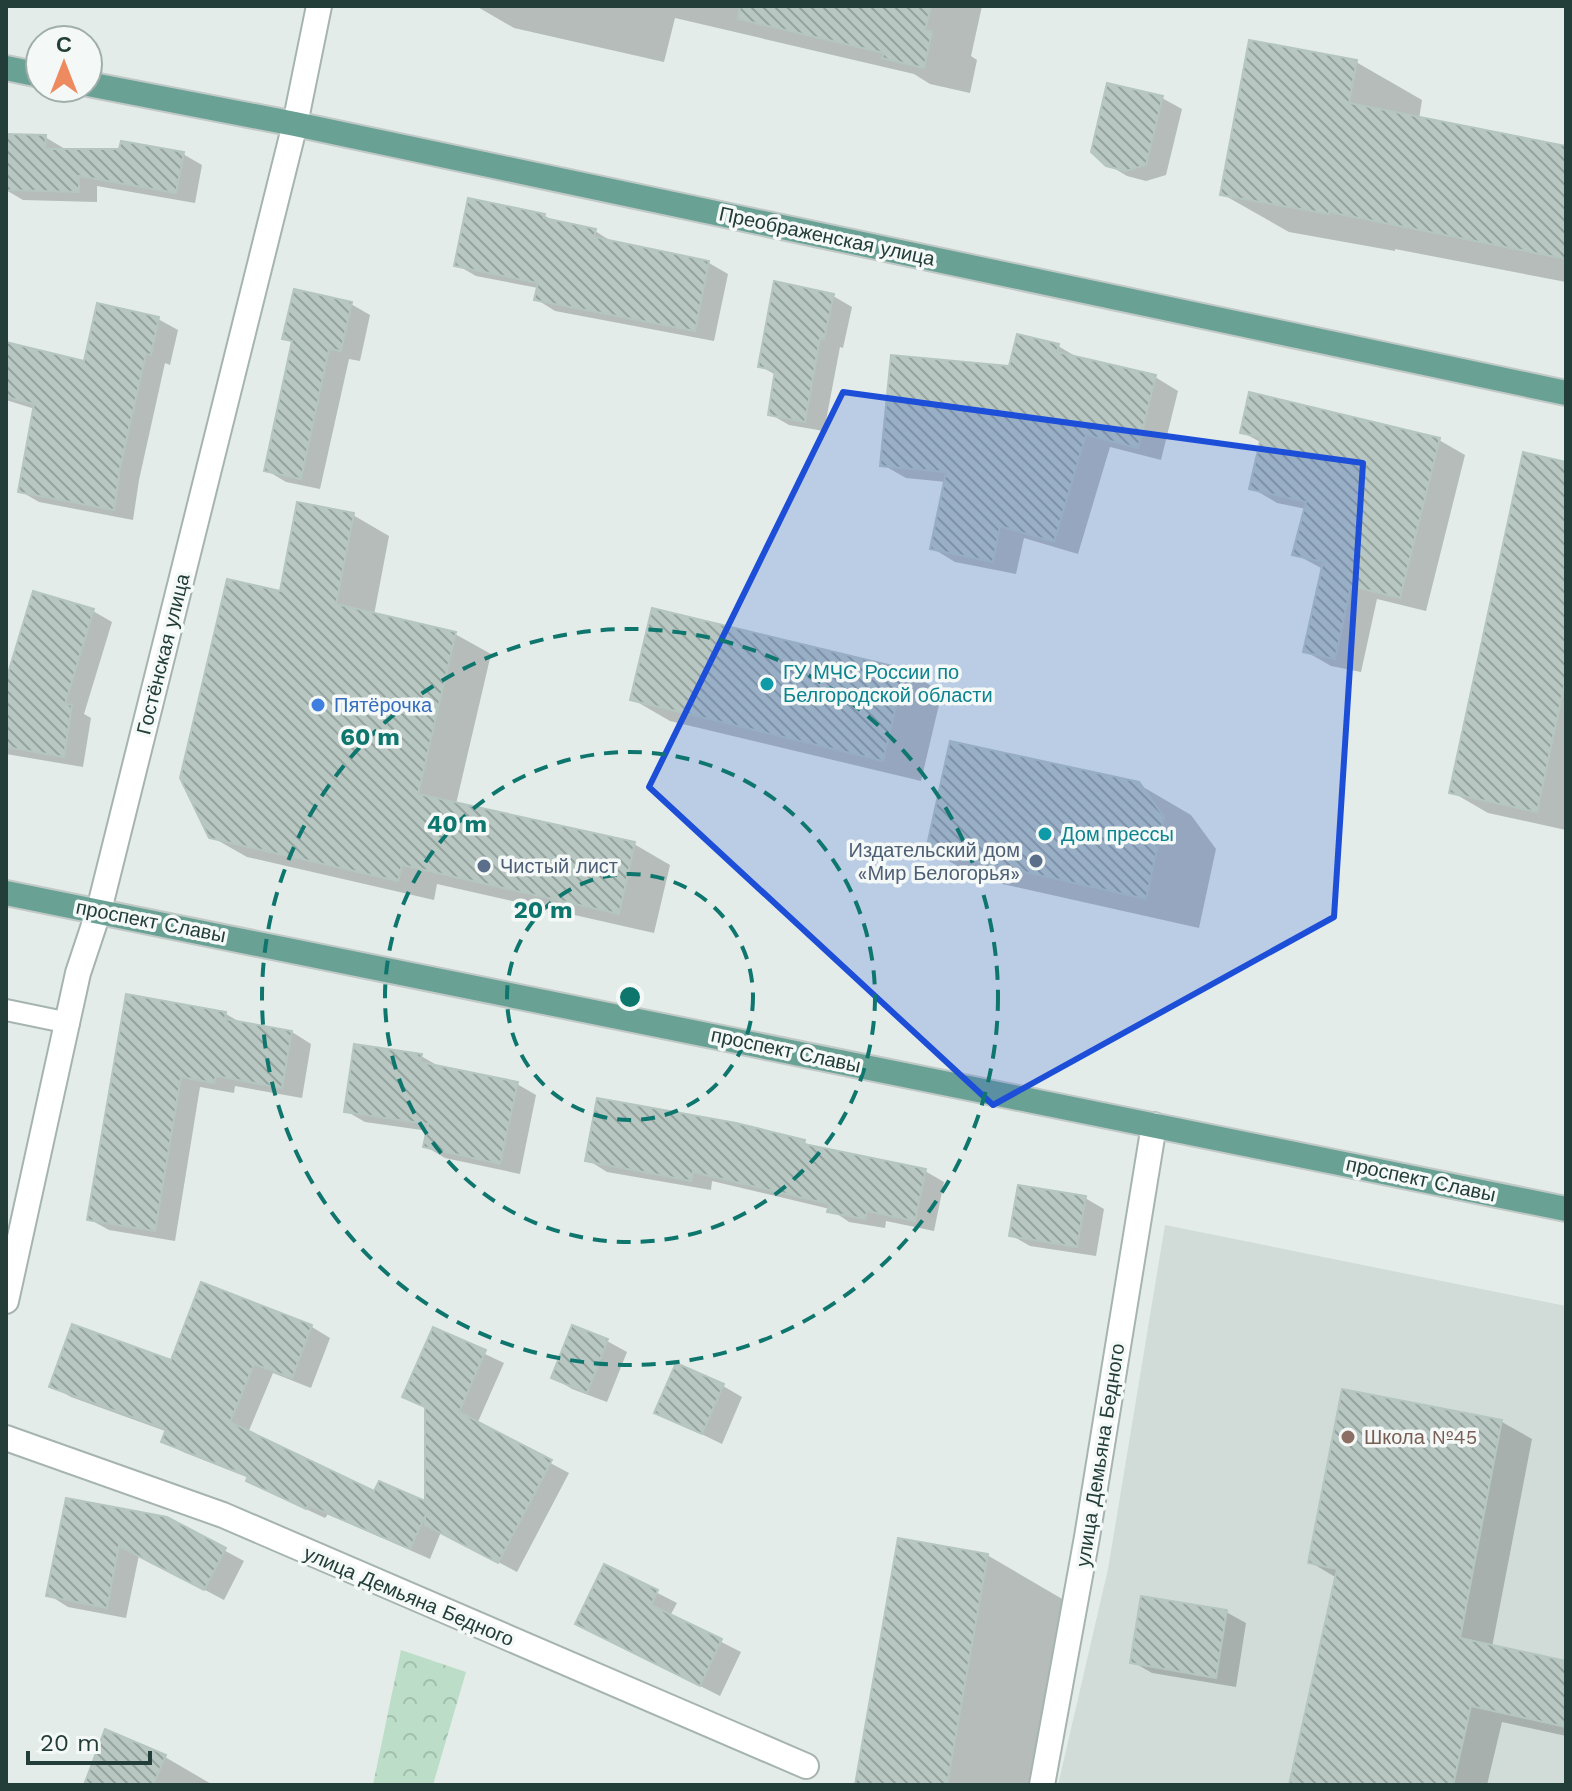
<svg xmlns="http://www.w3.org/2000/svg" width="1572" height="1791" font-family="'Work Sans',sans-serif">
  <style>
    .built { fill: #d1dcd8 }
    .park { fill: url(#park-crowns) }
    .shadow { fill: #0003 }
    .building { fill: url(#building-back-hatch); stroke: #b5c6c0; stroke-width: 2 }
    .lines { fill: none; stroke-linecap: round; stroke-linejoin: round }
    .service-casing { stroke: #a6b4b0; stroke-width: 24 }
    .minor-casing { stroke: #a6b4b0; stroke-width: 28 }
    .tertiary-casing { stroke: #a6b4b0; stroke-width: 28 }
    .primary-casing { stroke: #c1c9c7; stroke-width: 28 }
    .service { stroke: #fff; stroke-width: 20 }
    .minor { stroke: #fff; stroke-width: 24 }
    .tertiary { stroke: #fff; stroke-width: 24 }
    .primary { stroke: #69a195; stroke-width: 24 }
    .marked { fill: #1d4ed8; fill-opacity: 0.2; stroke: #1d4ed8; stroke-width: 6; stroke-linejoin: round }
    .ring { fill: none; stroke: #0f766e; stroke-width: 4; stroke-dasharray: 14 10 }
    .culture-dot { fill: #0f9aa8; stroke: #f4f9f7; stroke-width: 3 }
    .shop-dot { fill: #3f7fe0; stroke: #f4f9f7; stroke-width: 3 }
    .service-dot { fill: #5c6f8a; stroke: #f4f9f7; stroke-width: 3 }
    .education-dot { fill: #8d6e63; stroke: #f4f9f7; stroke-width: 3 }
    .labels { text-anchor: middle; stroke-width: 7; stroke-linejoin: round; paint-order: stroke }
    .street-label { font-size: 20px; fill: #233d38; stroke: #f4f9f7 }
    .culture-label { font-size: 20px; fill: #0d838f; stroke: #f4f9f7; text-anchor: start }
    .shop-label { font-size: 20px; fill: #366cbe; stroke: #f4f9f7; text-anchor: start }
    .service-label { font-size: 20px; fill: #4e5e75; stroke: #f4f9f7; text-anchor: end }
    .education-label { font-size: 20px; fill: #785e54; stroke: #f4f9f7; text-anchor: start }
    .centre { fill: #0f766e; stroke: #f4f9f7; stroke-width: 4 }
    .ring-label { font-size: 24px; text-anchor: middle; font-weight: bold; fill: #0f766e; stroke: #f4f9f7; stroke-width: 7; stroke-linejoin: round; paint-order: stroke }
  </style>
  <defs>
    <pattern id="park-crowns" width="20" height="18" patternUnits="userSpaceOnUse" patternTransform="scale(2)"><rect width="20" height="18" fill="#bcddc7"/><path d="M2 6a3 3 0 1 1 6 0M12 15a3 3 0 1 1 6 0" fill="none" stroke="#a1bfac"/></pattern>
    <pattern id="building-back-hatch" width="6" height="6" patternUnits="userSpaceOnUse" patternTransform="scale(2)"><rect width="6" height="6" fill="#b8c7c2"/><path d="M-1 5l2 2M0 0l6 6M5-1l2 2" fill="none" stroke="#95a39f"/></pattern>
  </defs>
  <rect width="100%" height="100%" fill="#e3ece9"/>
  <path class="built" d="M1165,1225L1566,1306V1785H1058L1108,1569Z"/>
  <path class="park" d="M401,1650L466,1672L433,1785H373Z"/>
  <path class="shadow" d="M476,6H982L971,56L977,60L970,93L930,84L914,74L675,18L664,62L514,28Z
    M1356,62L1422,100L1419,119L1566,149V282L1395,249V251L1289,232L1222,194Z
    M1162,98L1182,109L1166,175L1146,181L1127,176L1107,164Z
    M6,136L45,137L65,149V151L183,154L202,165L195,203L97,186V202L23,200L6,190Z
    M470,200L545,216L558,223L595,231L614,243L709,263L728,274L714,341L555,311L536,299L538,288L476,276L457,265Z
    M833,296L852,307L843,348L840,347L824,431L789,425L770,414L776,375L760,366Z
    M351,304L370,315L360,361L349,359L320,489L286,482L266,470L294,343L285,338Z
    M158,319L178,330L170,365L165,363L139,480L133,520L39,502L20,491L35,409L6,400V344L85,363Z
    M1058,346L1082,360L1155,377L1178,391L1161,460L1110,447L1078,554L1024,538L1016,574L955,562L932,548L946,482L906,478L883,465L1010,368Z
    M1242,432L1439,440L1465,455L1426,611L1377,599L1361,672L1331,666L1305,651L1323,569L1295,554L1306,509L1277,503L1252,488L1262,443Z
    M1566,464V830L1488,813L1452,792Z
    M353,515L389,536L374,615L455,634L491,654L456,804L634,844L670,865L654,933L437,884L434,900L247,857L210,836L282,594Z
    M93,611L112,622L84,714L91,718L83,767L6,754V687Z
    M904,670L942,692L921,781L670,721L632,699Z
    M1138,784L1191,815L1216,849L1199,928L980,879L928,849Z
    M128,997L226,1014L243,1024L292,1032L311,1044L302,1098L235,1086L234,1093L200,1087L175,1241L109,1230L89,1219Z
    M421,1056L440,1067L517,1084L536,1095L520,1174L445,1158L425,1146L429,1131L365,1122L346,1111Z
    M804,1142L815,1149L925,1171L944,1182L934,1231L886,1221L885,1228L849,1222L830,1209L712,1181L711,1190L607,1172L588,1160Z
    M1085,1198L1104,1209L1096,1256L1030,1246L1011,1235Z
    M202,1285L312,1327L330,1338L311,1388L273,1373L248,1433L375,1494L427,1504V1409L404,1397L434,1330L504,1363L477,1424L569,1473L517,1572L441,1532L430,1559L328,1514L325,1518L267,1491L249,1478L183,1452L164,1441L168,1432L71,1397L52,1386L172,1363Z
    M573,1328L607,1341L627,1352L607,1402L572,1389L553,1377Z
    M723,1386L742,1397L722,1444L656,1412Z
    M1502,1422L1532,1439L1492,1647L1566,1663V1736L1502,1722L1487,1785H1291L1337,1578L1310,1562Z
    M67,1500L166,1519L244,1561L224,1600L139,1555L126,1618L68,1607L49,1595Z
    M987,1555L1064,1600L1032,1785H857Z
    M605,1566L677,1603L670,1616L741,1652L720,1696L597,1634Z
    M1226,1612L1246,1623L1236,1687L1152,1673L1133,1662Z
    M165,1757L213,1785H86Z"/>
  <path class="building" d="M740,6H931L925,30L932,32L924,68L882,58L884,53L738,19Z
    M1249,40L1357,60L1349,103L1566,146V259L1329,212V214L1220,195Z
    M1107,83L1163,96L1146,165L1126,171L1106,166L1091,152Z
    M6,134L46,135L45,149H119L121,141L184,152L176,193L79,176V192L6,190Z
    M468,198L545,214L544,218L596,229L594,237L709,261L695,331L534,300L538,283L454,266Z
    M774,281L834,294L824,339L820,338L805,422L768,415L775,370L758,367Z
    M294,289L352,302L341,351L329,349L301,479L264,471L292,341L282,339Z
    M97,303L159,317L151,355L146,354L120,468L114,510L18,492L34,404L6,397V342L84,361Z
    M1017,334L1059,344L1057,352L1156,375L1138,448L1086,435L1054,542L1000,526L993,562L930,549L946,472L880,466L891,355L1009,366Z
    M1249,392L1440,438L1400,598L1351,586L1335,659L1303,652L1323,562L1292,555L1306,502L1249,489L1261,437L1240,433Z
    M1523,452L1566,462V677L1537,812L1449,793Z
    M297,502L354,513L336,604L456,632L418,794L635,842L619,914L402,865L398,881L209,838L180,778L227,579L280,591Z
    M33,591L94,609L65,704L72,705L64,757L6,747V680Z
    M652,608L905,669L883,761L630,700Z
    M950,741L1139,782L1164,817L1146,899L926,850Z
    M126,994L226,1012L225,1019L292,1031L282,1088L216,1076L214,1083L181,1077L155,1231L87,1220Z
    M354,1044L422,1054L420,1062L518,1082L500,1164L423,1147L428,1124L344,1112Z
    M597,1098L736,1123L805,1140L804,1144L926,1169L915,1221L867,1211L865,1219L827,1212L829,1204L693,1172L691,1181L585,1161Z
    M1018,1185L1086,1196L1077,1247L1009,1236Z
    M201,1282L312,1325L292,1378L254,1364L230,1422L374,1491L379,1481L425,1501V1407L402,1397L433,1327L486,1350L459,1412L552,1460L498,1563L425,1525V1516L410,1549L308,1505L306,1509L246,1481L248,1476L161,1442L166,1429L49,1387L72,1324L171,1360Z
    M572,1325L608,1339L587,1393L551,1378Z
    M676,1363L724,1384L702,1434L654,1413Z
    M1342,1389L1502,1420L1460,1638L1566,1661V1727L1471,1706L1453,1785H1289L1337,1569L1308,1563Z
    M66,1498L167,1517L226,1548L204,1590L119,1546L107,1608L46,1596Z
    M898,1538L988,1554L947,1785H855Z
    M604,1564L658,1590L651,1605L722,1639L700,1686L575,1624Z
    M1141,1596L1227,1610L1216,1678L1130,1663Z
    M105,1729L166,1755L153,1785H84Z"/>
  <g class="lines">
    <g class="service-casing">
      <path id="service" d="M6,1010L69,1023"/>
    </g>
    <g class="minor-casing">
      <path id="minor" d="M295,124L319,6
        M6,1438L223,1515L806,1766
        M1042,1785L1087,1537L1154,1125"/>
    </g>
    <g class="tertiary-casing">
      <path id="tertiary" d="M6,1301L78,973L99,910L295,124"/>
    </g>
    <g class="primary-casing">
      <path id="primary" d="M6,68L40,75
        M88,84L295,124L1566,393
        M6,893L1566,1209"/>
    </g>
    <use href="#service" class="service"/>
    <use href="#minor" class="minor"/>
    <use href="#tertiary" class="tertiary"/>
    <use href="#primary" class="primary"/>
  </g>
  <path class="marked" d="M843,392L1363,463L1334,917L993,1105L649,787Z"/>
  <g class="ring">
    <circle cx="630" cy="997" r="123"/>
    <circle cx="630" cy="997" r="245"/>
    <circle cx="630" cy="997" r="368"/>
  </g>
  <g class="culture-dot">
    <circle cx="767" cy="684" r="8"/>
    <circle cx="1045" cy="834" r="8"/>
  </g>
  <circle class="shop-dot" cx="318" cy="705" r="8"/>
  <g class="service-dot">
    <circle cx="1036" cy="861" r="8"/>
    <circle cx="484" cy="866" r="8"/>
  </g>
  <circle class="education-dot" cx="1348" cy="1437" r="8"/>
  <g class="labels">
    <g class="street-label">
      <text transform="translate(827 236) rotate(12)" y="7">Преображенская улица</text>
      <text transform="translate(163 654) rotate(-76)" y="7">Гостёнская улица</text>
      <text transform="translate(151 921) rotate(11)" y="7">проспект Славы</text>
      <text transform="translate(786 1050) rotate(12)" y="7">проспект Славы</text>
      <text transform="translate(1421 1179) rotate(12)" y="7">проспект Славы</text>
      <text transform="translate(1100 1455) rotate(-81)" y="7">улица Демьяна Бедного</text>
      <text transform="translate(409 1596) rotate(23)" y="7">улица Демьяна Бедного</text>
    </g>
    <g class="culture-label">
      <text x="783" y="679">ГУ МЧС России по<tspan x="783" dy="23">Белгородской области</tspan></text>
      <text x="1061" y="841">Дом прессы</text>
    </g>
    <g class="shop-label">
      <text x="334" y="712">Пятёрочка</text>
    </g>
    <g class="service-label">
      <text x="1020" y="857">Издательский дом<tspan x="1020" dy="23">«Мир Белогорья»</tspan></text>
      <text x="500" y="873" text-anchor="start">Чистый лист</text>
    </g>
    <g class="education-label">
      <text x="1364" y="1444">Школа №45</text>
    </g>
  </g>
  <circle cx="630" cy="997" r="12" class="centre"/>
  <g class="ring-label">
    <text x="370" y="745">60 m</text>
    <text x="457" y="832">40 m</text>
    <text x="543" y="918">20 m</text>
  </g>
  <rect width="1572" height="1791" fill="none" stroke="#233d38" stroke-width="16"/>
  <g transform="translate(64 64)"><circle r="38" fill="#f4f9f7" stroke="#a0aeab" stroke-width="2"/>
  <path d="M0-6L14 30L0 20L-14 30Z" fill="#ee8a5f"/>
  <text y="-12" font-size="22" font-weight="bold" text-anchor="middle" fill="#233d38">С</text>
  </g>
  <path d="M28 1751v12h122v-12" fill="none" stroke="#233d38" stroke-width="4"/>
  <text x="40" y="1751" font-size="24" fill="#233d38" stroke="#f4f9f7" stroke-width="6" paint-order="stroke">20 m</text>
</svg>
